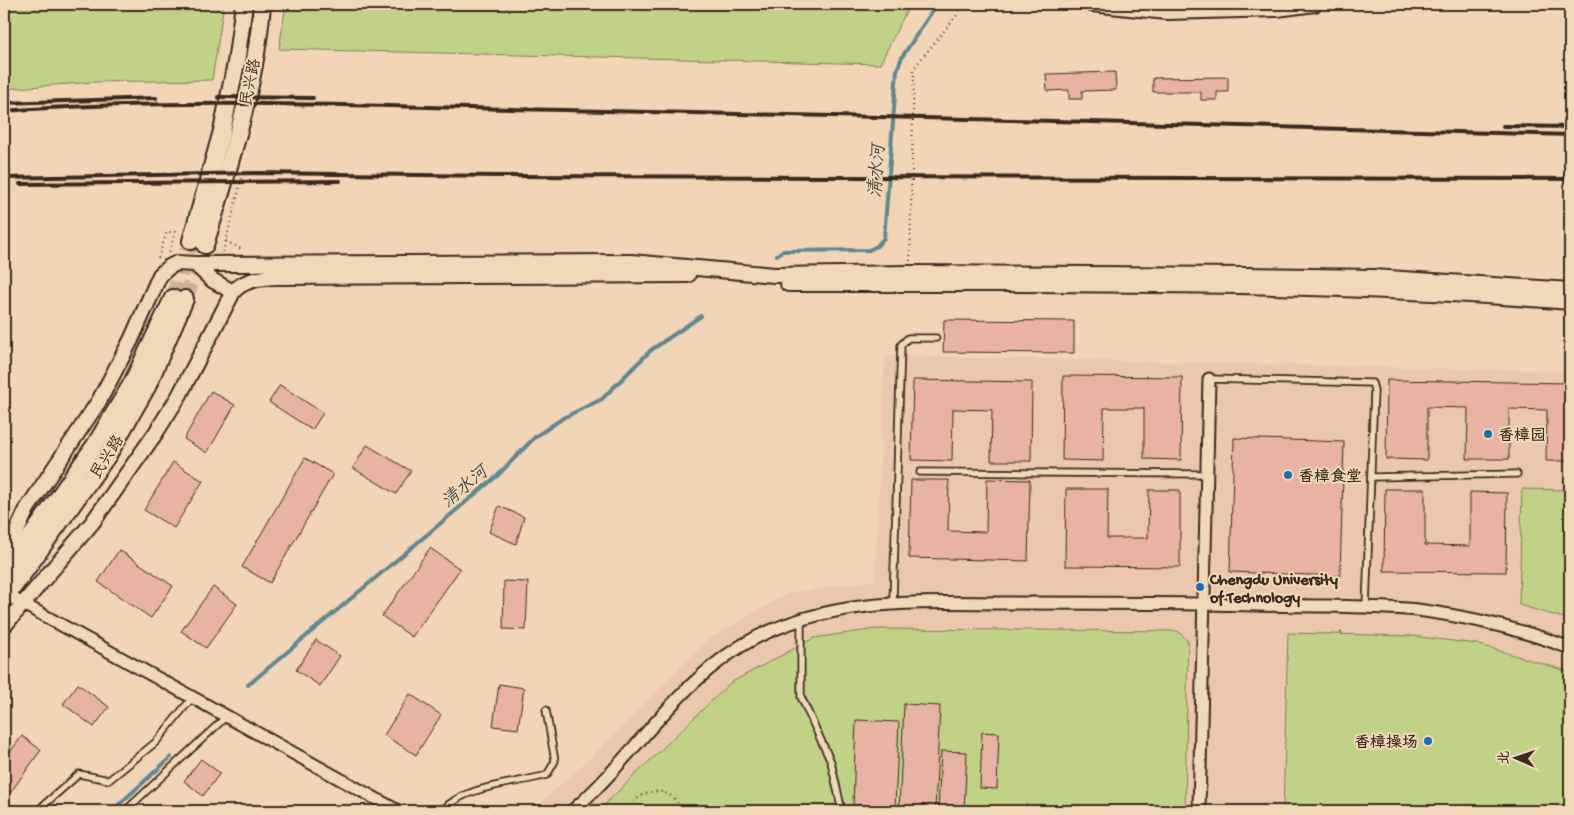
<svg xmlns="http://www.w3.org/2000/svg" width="1574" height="815" font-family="'Gochi Hand','LXGW WenKai TC',sans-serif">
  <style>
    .built { fill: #ebc7ae }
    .green { fill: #c1d287; stroke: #7e7e52 }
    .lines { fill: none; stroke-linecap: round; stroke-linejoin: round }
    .stream { stroke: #638791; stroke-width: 4 }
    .building { fill: #e8b3a2; stroke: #3b2a1e }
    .secondary-tunnel { stroke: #cdb298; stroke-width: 16; stroke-dasharray: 16 8; stroke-linecap: butt }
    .service-casing { stroke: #3b2a1e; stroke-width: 9 }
    .minor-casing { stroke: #3b2a1e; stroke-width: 15 }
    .tertiary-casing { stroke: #3b2a1e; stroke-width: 18 }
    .secondary-casing { stroke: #3b2a1e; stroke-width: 20 }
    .path { stroke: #3b2a1e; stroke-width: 2; stroke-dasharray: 1 4; stroke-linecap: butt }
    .service { stroke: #f0d9b9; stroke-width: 5.5 }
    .minor { stroke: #f0d9b9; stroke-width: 11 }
    .tertiary { stroke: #f0d9b9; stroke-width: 14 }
    .secondary { stroke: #f0d9b9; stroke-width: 16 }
    .rail { stroke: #3b2a1e; stroke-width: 4 }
    .poi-dot { fill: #1f6fb2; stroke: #f0d9b9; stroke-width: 2 }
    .labels { text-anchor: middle; stroke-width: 4; stroke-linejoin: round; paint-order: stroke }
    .street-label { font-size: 16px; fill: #3b2a1e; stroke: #f0d9b9 }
    .poi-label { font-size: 16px; font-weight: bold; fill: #3b2a1e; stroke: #f0d9b9; text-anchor: start }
    .water-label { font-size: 18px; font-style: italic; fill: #484944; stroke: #f0d9b9 }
  </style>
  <rect width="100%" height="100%" fill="#f2d4b7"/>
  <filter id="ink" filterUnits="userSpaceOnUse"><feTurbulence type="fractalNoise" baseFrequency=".02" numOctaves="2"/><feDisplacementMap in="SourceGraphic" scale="10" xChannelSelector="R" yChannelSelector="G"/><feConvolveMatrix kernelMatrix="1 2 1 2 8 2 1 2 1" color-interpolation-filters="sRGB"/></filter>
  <g filter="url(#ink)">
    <path class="built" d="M885,356L1570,371V811H532L601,748L706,641L786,594L875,580Z"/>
    <path class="green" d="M4,4H224L212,80L93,82L4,89Z
      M286,4H910L880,64L279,49Z
      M1522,489L1570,490V620L1519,605Z
      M876,629L1178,631L1188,641L1185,811H598L730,683L814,638Z
      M1288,633L1412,636L1477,644L1570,672V811H1283Z"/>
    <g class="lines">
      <path class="stream" d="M777,255L782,251L869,250L877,246L884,238L897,70L902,57L937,4
        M248,685L498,475L535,437L563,418L602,399L651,350L701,316
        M112,811L171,757"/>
    </g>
    <path class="building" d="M1115,72L1116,90L1082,91V99H1069V90L1047,91L1046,74Z
      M1228,77V92H1217V100H1201V92H1153V78Z
      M944,320L1074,321V353L943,352Z
      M1063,376L1182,377L1181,460L1144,459V408H1104L1103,461L1062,460Z
      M913,380L1032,382L1031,461H991L992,410L953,409L952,461L911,460Z
      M1387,380L1570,383V461H1546L1547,410L1509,409V459H1467L1468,408L1427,407V460L1386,459Z
      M280,385L323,413L312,430L269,402Z
      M211,391L235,405L207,453L184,439Z
      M1234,438L1344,442L1340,576L1230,572Z
      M367,445L411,471L396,494L353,468Z
      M305,458L333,474L270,583L242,567Z
      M173,462L203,481L174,528L144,510Z
      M987,479L1030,480L1028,561L909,558L911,480H949L948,531L986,532Z
      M1066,489H1108L1107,538H1148L1149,490H1180V567L1065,566Z
      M1385,489H1425V545L1470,546V492L1507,493L1506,572L1384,571Z
      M499,506L524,517L516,544L489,532Z
      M430,548L460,569L412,637L382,616Z
      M119,550L173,586L151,618L98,582Z
      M504,581L528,582L526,630L503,629Z
      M213,587L237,604L206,648L181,631Z
      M316,640L340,656L320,686L296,670Z
      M78,684L109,707L94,727L63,704Z
      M499,684L524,688L518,729L493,726Z
      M410,694L441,715L416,755L384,735Z
      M904,704L940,706L935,811H899Z
      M856,720L899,722L895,807L853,805Z
      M982,732L999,733L997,789L980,788Z
      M22,736L41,750L10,793L4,788V760Z
      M941,751L967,752L964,811H938Z
      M201,759L220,773L203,796L184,781Z"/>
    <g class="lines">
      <path class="secondary-tunnel" d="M173,298L191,241
        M185,299L205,245"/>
      <g class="service-casing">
        <path id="service" d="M1209,379L1372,383L1374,390L1366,607
          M920,472L1207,474
          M1372,477L1517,474
          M893,602L901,345L908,338H936
          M801,619V697L831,762L842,811
          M37,811L79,774L109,780L156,742L192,698
          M125,811L227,716
          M441,811C468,784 512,785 547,775L555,761L546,710"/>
      </g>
      <g class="minor-casing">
        <path id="minor" d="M7,595L398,811
          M572,811C635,757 680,676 757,637C840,596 922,603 1012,603C1077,603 1142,603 1207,604C1248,605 1290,606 1331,606C1360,607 1390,607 1418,610C1470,617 1521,629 1570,648
          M1199,811L1209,379"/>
      </g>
      <g class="tertiary-casing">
        <path id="tertiary" d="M1092,4L1167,12L1277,9L1315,4
          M195,264L631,262L774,275L910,273L1247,275L1373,277L1570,290
          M788,284C1049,284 1310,281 1570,302
          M233,292C243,280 260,278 276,277L688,275
          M4,550L16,533L27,509L99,401L131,340L160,275L169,267L177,263L195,264L212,280L233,292L179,396L155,434L92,523L4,626"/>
      </g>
      <g class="secondary-casing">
        <path id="secondary" d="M191,241L222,131L236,63L244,4
          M205,245C229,166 256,86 262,4
          M4,575L95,445L132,383L173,298
          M4,600L108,455L147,387L185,299"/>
      </g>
      <path class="path" d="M226,241L243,250
        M223,252L243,174
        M158,258L167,232H175L169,253
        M910,261L914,68L966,4
        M1341,633V627
        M629,811C638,786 674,784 681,811"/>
      <use href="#service" class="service"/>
      <use href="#minor" class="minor"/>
      <use href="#tertiary" class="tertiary"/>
      <use href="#secondary" class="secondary"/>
      <path class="rail" d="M218,97L313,98
        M4,103L156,98
        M4,111C189,97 377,107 563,110C899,116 1234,126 1570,135
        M1503,126L1570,127
        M4,178L257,173L497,176L1570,179
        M20,184L340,181"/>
    </g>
  </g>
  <g class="poi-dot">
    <circle cx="1488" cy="434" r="5"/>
    <circle cx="1288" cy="475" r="5"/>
    <circle cx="1200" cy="587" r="5"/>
    <circle cx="1428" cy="741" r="5"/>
  </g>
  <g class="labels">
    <g class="street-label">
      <text transform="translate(249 82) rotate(-79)" y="6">民兴路</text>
      <text transform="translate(106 456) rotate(-58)" y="6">民兴路</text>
    </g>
    <g class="poi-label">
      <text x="1498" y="440">香樟园</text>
      <text x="1298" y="481">香樟食堂</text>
      <text x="1210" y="584">Chengdu University<tspan x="1210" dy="18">of Technology</tspan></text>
      <text x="1418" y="747" text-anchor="end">香樟操场</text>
    </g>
    <g class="water-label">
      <text transform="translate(876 171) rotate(-86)" y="6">清水河</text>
      <text transform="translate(464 486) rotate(-40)" y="6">清水河</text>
    </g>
  </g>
  <rect width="1574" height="815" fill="none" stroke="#f0d9b9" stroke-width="20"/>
  <rect x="10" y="10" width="1554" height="795" fill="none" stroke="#3b2a1e" stroke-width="2" filter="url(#ink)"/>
  <g transform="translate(1516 758) rotate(272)" stroke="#f0d9b9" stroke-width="4" paint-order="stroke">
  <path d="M0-4L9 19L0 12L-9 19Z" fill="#3b2a1e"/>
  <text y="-8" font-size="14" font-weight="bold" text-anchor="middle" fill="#3b2a1e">北</text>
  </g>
</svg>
